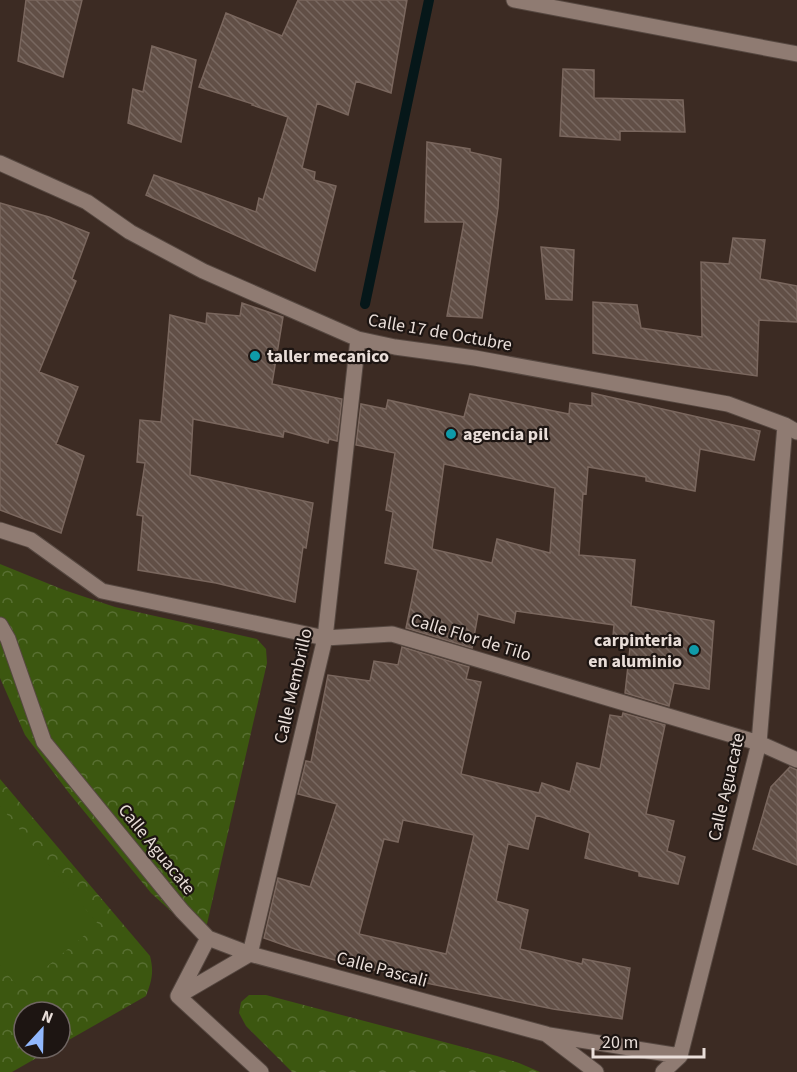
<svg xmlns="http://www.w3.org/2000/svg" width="797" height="1072" font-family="'Source Sans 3',sans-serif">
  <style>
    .park { fill: url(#park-crowns) }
    .pitch { fill: #3c5710 }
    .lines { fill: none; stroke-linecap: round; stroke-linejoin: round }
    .stream { stroke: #061719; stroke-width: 10 }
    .building { fill: url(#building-back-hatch); stroke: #7a675e; stroke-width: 1.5; fill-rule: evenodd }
    .minor-casing { stroke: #564841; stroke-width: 17 }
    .minor { stroke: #8f7b72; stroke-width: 15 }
    .culture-dot { fill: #0f9aa8; stroke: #1d1512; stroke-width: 2 }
    .labels { text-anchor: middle; stroke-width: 4.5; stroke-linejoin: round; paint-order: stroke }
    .street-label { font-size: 18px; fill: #e9ded9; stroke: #1d1512 }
    .poi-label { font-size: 18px; font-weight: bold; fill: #e9ded9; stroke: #1d1512; text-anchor: start }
  </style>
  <defs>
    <pattern id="park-crowns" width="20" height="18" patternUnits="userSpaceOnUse" patternTransform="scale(1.5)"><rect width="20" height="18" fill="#3c5710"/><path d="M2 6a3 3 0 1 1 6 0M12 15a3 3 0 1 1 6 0" fill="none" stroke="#586f32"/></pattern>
    <pattern id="building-back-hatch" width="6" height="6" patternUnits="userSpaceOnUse" patternTransform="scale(1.5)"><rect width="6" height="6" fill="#614f46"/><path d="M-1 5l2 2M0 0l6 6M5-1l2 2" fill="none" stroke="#786860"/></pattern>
  </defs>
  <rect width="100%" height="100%" fill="#3c2b23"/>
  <path class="park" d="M0,564L64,590L115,607L257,639L266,649L267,663L207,924L197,930L185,924L151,893L69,793L25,735L0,678Z
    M0,779L150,956C154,972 152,980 146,996L60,1045V1012H24V1048H54L12,1072H0Z
    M249,995H266L497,1056L519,1063L540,1072H292L246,1026L239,1013L241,1002Z"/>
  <path class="pitch" d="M0,806L98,924L20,989L0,965Z"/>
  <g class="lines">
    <path class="stream" d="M365,304L429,0"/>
  </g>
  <path class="building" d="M26,0H82L63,77L18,61Z
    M298,0H407L391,93L356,81L348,115L317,103L302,168L315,172L314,180L336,186L315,271L146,195L154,175L256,212L259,198L263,200L288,117L252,105L253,104L199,87L226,13L282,36Z
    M152,46L196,60L181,142L128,123L133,89L143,92Z
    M563,69L594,70V98L683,100L685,132L620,131V140L560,136Z
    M427,142L470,149V152L501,159L498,208L482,318L447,316L464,222H425Z
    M0,203L49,217L89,233L72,279L76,281L39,372L78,387L56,444L84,456L61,533L0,510Z
    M733,238L765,240L760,279L797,286V322L759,320L757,376L593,353V302L637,305L641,328L702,337L701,262L729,264Z
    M541,247L574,250L572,300L546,299Z
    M242,303L283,317L272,384L342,399L337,441L329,439L328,443L284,431L283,437L193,419L190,475L313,503L306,548L303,547L295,602L216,583L138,570L143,516L137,515L145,463L137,462L140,420L161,422L170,315L206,324L207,313L240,316Z
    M592,393L760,431L754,460L700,449L695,491L646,481V477L588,467L586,494L583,493L579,555L635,560L631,606L714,621L709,689L674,683L669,706L625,693L631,639L613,636L614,625L516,611L514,623L478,614L472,648L406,628L418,570L385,563L393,512L386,510L395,453L356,445L361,404L386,409L388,400L464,417L470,394L569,414L570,403L592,406ZM444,464L555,488L550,553L497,539L492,563L432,549Z
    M402,647L469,667L466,679L481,682L461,774L539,793L542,783L570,792L577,763L600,769L610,715L622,717L623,713L665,725L646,814L674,821L667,851L685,857L678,884L639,876V872L585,858L590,833L536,815L528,849L508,844L496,901L528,910L520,949L582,964L583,959L630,968L622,1019L553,1009L431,984L342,962L295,949L264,938L278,878L310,887L337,804L298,794L306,761L311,762L328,675L370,681L374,661L398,665ZM403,820L474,835L446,954L359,934L384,839L398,842Z
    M790,767L797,770V865L753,849L771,787Z"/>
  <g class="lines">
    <g class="minor-casing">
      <path id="minor" d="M514,0L797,54
        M0,163L87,202L130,232L203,271L358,339L395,347L475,358L728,404L785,425L797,432
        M0,530L31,540L102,591L325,638L392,634L759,743L797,760
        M0,625L8,639L44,742L182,911L208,938L178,996
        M208,938L250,954L546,1034L596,1072
        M178,996L250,954L325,638L358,339
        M178,996L261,1072
        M549,1035L680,1056
        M663,1072L680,1056L759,743L785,425"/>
    </g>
    <use href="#minor" class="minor"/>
  </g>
  <g class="culture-dot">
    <circle cx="255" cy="356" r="6"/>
    <circle cx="451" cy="434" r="6"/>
    <circle cx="694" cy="650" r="6"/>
  </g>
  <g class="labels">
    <g class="street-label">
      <text transform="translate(440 332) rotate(10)" y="6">Calle 17 de Octubre</text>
      <text transform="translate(471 637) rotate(17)" y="6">Calle Flor de Tilo</text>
      <text transform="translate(293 686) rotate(-77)" y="6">Calle Membrillo</text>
      <text transform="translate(726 787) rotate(-77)" y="6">Calle Aguacate</text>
      <text transform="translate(157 849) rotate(51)" y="6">Calle Aguacate</text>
      <text transform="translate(382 969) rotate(15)" y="6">Calle Pascali</text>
    </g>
    <g class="poi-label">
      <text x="267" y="362">taller mecanico</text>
      <text x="463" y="440">agencia pil</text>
      <text x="682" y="646" text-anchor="end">carpinteria<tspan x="682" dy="21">en aluminio</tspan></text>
    </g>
  </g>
  <g transform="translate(42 1030) rotate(22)"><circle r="28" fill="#1d1512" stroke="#6f6562" stroke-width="1.5"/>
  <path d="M0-4.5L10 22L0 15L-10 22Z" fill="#91b8fd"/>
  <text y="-9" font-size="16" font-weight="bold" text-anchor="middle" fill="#e9ded9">N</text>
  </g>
  <path d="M593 1048v9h111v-9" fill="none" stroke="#e9ded9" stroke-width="3"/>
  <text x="602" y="1048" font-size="18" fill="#e9ded9" stroke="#1d1512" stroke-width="4.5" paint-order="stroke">20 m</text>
</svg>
